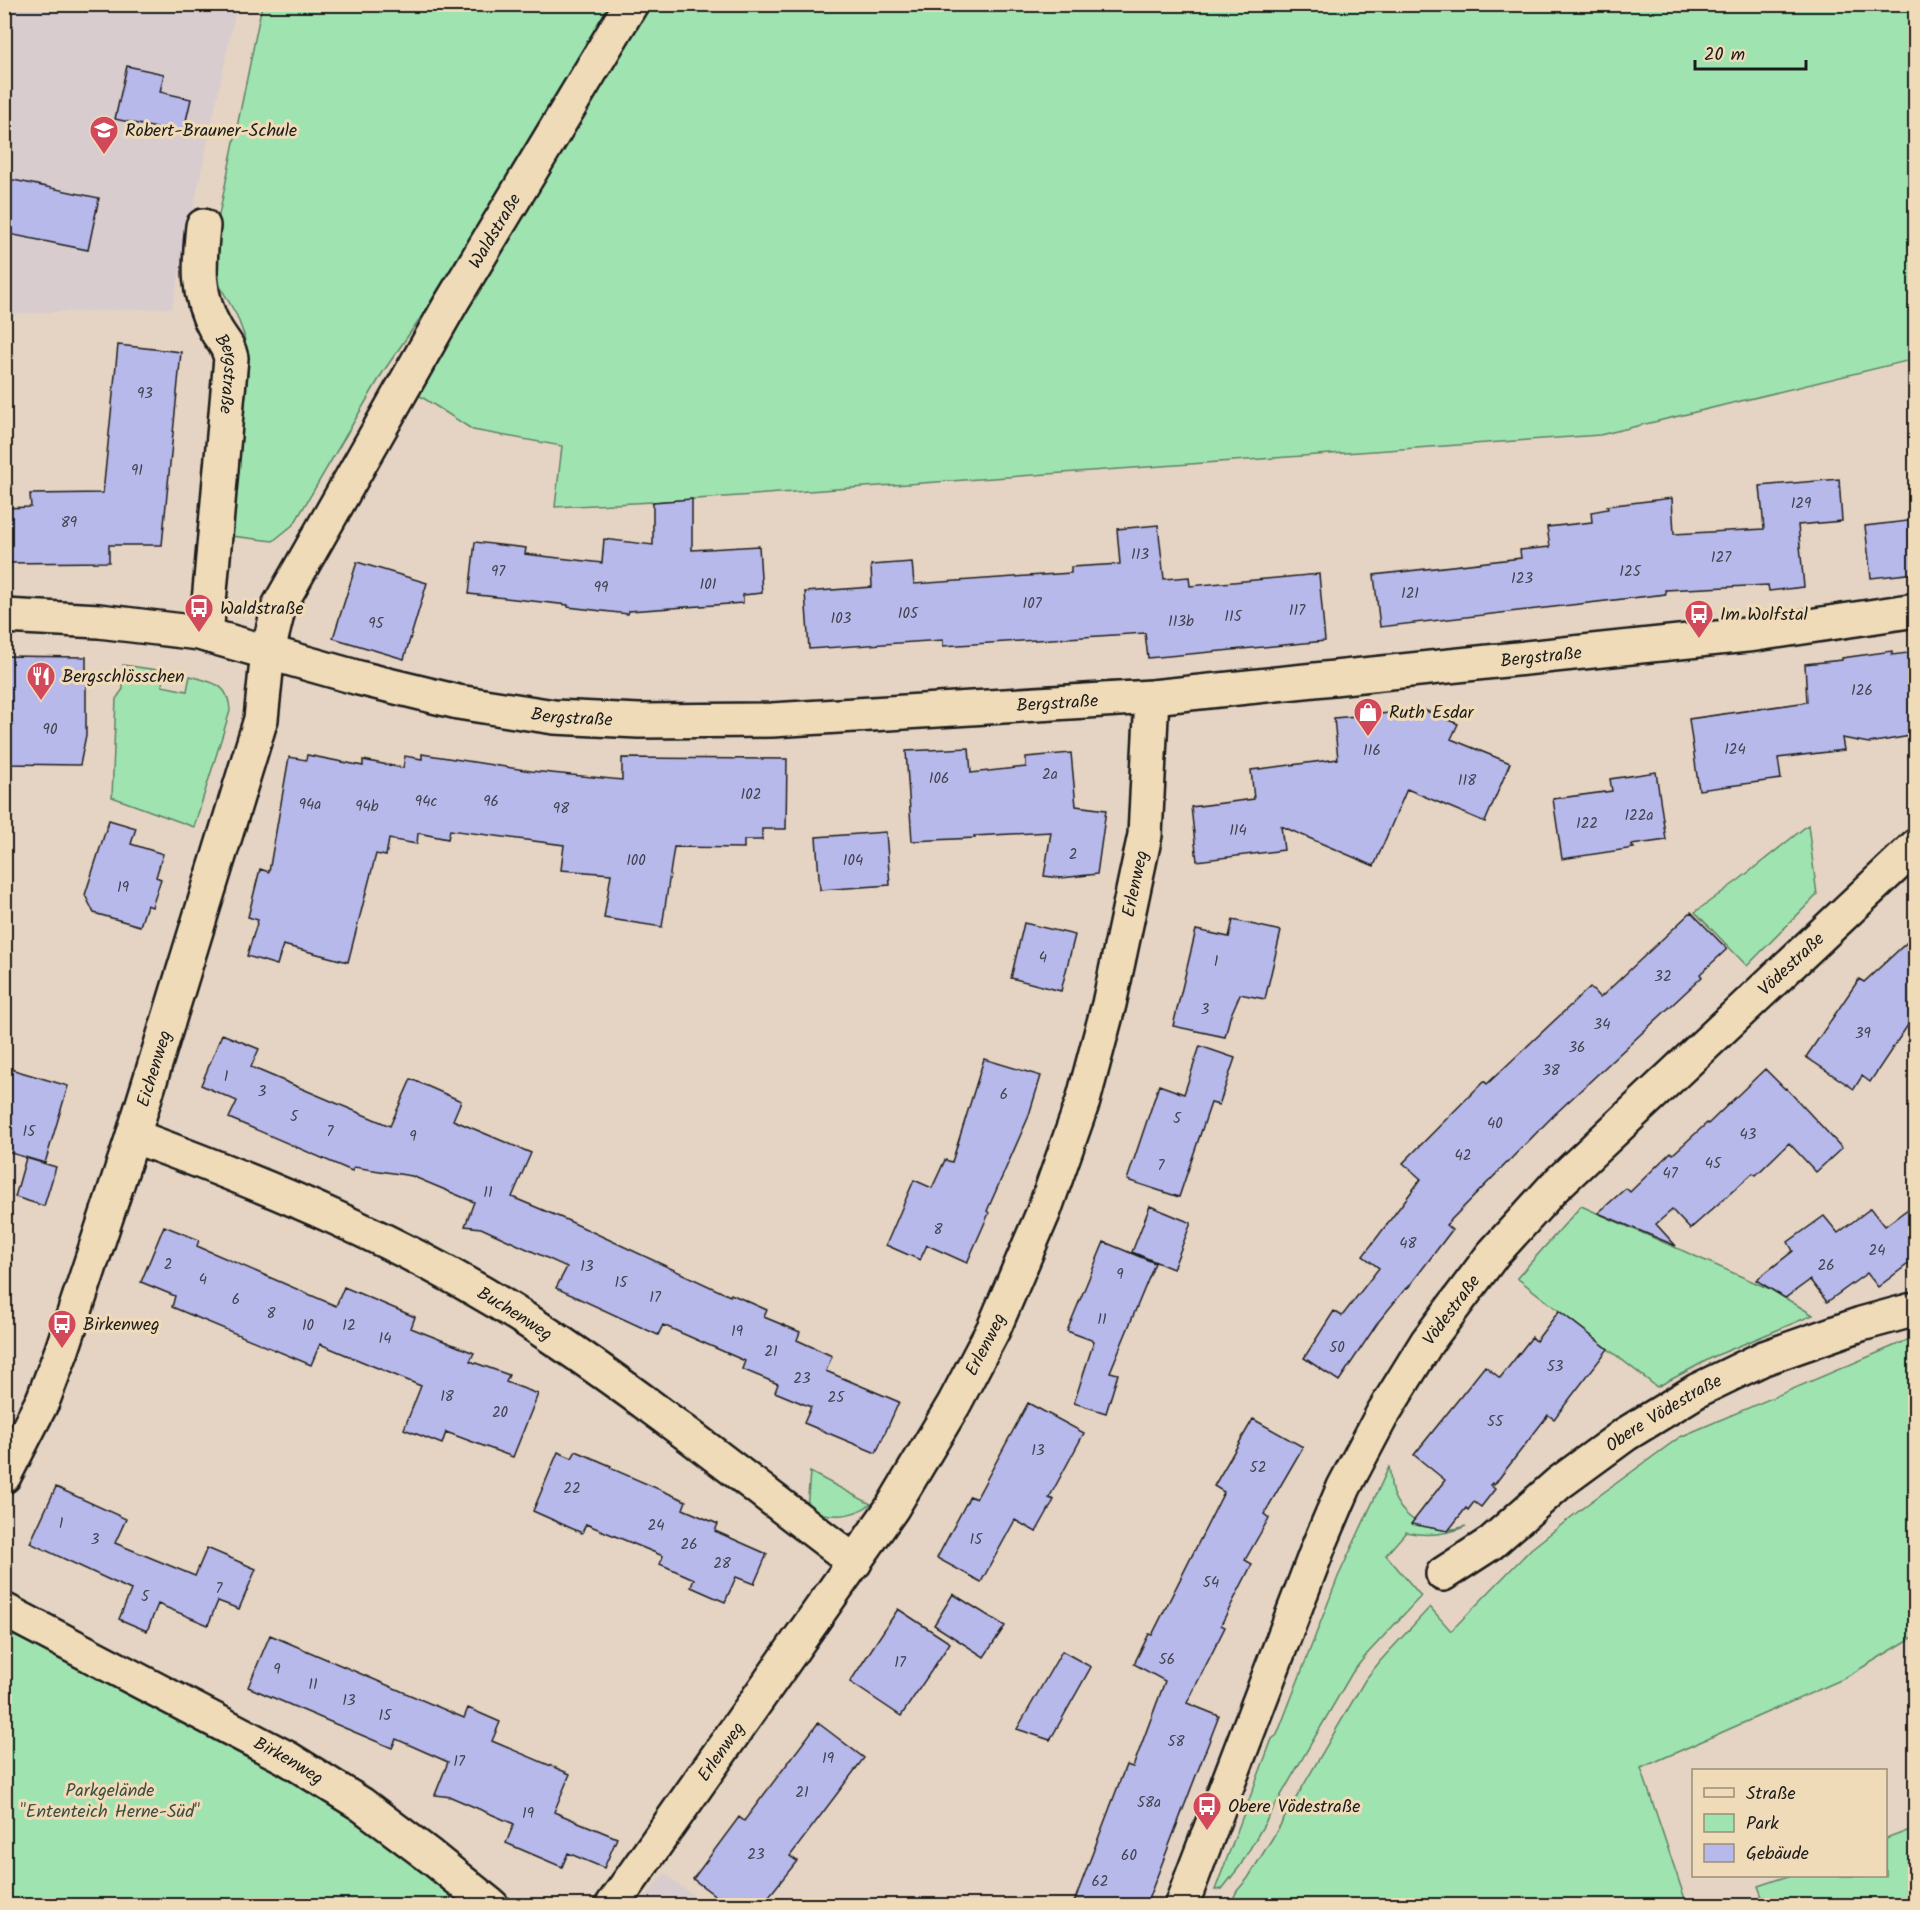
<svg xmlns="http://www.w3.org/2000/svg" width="1920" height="1910" font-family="Kalam,sans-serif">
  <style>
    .built { fill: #d8cccf }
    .green { fill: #9fe4b0; stroke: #5e8066; stroke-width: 1.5 }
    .building { fill: #b8b9eb; stroke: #1c1c1c; stroke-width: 1.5 }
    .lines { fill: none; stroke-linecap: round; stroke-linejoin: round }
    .minor-casing { stroke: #1c1c1c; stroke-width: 38 }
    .tertiary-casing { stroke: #1c1c1c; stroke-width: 38 }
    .minor { stroke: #f0dbb9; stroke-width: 33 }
    .tertiary { stroke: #f0dbb9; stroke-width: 33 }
    .labels { text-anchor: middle; stroke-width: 6; stroke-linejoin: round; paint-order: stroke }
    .number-label { font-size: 15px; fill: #434350 }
    .poi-label { font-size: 18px; fill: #1c1c1c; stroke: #f0dbb9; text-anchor: start }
    .street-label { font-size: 18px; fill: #1c1c1c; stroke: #f0dbb9 }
    .park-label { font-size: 18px; fill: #3d4e41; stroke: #f0dbb9 }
  </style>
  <rect width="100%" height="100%" fill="#e5d4c3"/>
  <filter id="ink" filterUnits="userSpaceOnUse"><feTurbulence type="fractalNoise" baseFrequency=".0167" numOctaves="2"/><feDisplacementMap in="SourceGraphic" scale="12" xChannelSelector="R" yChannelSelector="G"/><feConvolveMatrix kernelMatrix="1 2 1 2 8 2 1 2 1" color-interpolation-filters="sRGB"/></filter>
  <g filter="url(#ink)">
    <path class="built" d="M4,5H237L172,308L5,314Z
      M664,1873L706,1905H639Z"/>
    <path class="green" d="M262,5H610L462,251L423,314L383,372L294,524L273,541L231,536L248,373L244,335L237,316L216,279L213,264L219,215Z
      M650,5H1915V359L1600,435L653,502L555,507L562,446L473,430L417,394Z
      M123,665L164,671L162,686L187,691L190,676C213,683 229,683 230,711L194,827L112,797L116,699L123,689Z
      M1808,825L1817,895L1747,966L1695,912L1740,879Z
      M1581,1206L1772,1290L1813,1315L1715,1356L1657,1387L1517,1278Z
      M1915,1337V1636L1843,1679L1641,1768L1687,1905H1230L1237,1891L1248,1878L1278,1829L1365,1680L1381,1660L1430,1607L1451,1631L1531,1549L1589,1503L1680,1437Z
      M1389,1467C1391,1474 1390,1485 1393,1494C1405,1524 1437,1536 1466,1526C1446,1535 1427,1537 1406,1532L1386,1555L1421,1596L1367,1654L1352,1673L1240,1866L1222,1889L1215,1890L1272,1739L1277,1735L1338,1577Z
      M810,1472L871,1504C850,1519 830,1517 807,1510Z
      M4,1631L99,1676L251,1756L304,1787L369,1828L472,1905H5Z
      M1915,1828V1905H1765L1758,1886L1788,1876H1886V1839Z"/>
    <path class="building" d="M127,66L164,74L160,92L191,99L183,134L115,119Z
      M4,178L99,198L88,250L4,233Z
      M118,345L181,352L162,545H109V562L4,563V508L31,507L30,494L103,493Z
      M1839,479L1842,521L1798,525L1804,587L1769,591L1768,585L1665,590L1666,594L1380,627L1374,575L1521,558L1520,550L1550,547L1547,527L1592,522L1591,512L1608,509L1607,506L1672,498L1674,534L1764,529L1760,486Z
      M692,499V550L759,546L762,593L743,595V603L629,611L628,614L568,607V605L469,594L475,542L526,548L525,554L602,563L604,539L653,545V502Z
      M1916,520V573L1871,578L1865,526Z
      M1158,525L1164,579L1189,577L1190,586L1319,574L1325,641L1148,658L1145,633L943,646V640L809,649L805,592L872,587L871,565L912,562L914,584L1071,573V567L1120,564L1117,529Z
      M357,562L427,583L404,659L333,638Z
      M1892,651V655L1916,652V735L1869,743L1842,738L1844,750L1778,758L1781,779L1699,790L1689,719L1807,702L1805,664L1842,660V658Z
      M4,656L86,657V735L80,765L4,764Z
      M1424,710L1458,724L1451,739L1510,763L1485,822L1407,789L1374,866L1281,826L1284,850L1197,861L1191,807L1254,799L1251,770L1338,759L1334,718Z
      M969,748L971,773L1026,767V757L1071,753L1076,806L1106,810L1097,874L1061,878L1044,876L1051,832L974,836L975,838L912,841L906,751Z
      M422,754L531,771L622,780V758L787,759L786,829H762V840H744V848L674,847L662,927L604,918L611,874L561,870L564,845L450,830L448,839L418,833L417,844L389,839L386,856L376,854L348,962L283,945L277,965L247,956L258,920L248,917L260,869L269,872L289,757L306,760L307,755L363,766V760L403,768L405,756L422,759Z
      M1656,772L1666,840L1631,845L1634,848L1562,859L1553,799L1612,791L1610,779Z
      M109,820L136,828L131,844L163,854L156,877L161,879L152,907L147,905L140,926L94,913L85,895Z
      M886,832L890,885L820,890L816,837Z
      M1691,912L1727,949L1700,974L1702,977L1554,1115L1446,1225L1452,1230L1407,1289L1406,1288L1379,1321L1339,1381L1304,1358L1334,1311L1342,1316L1379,1268L1363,1256L1421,1179L1403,1163L1484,1081L1487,1084L1590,987L1600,998Z
      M1233,920L1281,931L1265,999L1240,994L1230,1017L1225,1037L1173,1026L1196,930L1229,937Z
      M1024,923L1075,935L1061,991L1011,978Z
      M1916,934V1013L1870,1082L1862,1076L1854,1089L1806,1057L1859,979L1864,982Z
      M222,1034L259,1049L251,1067L390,1126L411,1079L461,1101L453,1120L531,1153L512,1197L569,1221L730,1296L731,1294L767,1310L764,1317L800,1332L797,1340L832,1356L826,1371L899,1402L876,1453L804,1423L811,1407L775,1392L778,1384L742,1369L745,1361L663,1325L658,1335L556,1288L567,1267L481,1228L465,1226L474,1202L412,1176L354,1167L352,1171L229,1118L237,1101L201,1085Z
      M1200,1046L1235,1058L1219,1105L1211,1103L1179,1197L1127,1180L1159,1085L1184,1094Z
      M984,1059L1041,1076L1028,1118L987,1211L989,1213L967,1263L927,1245L920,1260L886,1245L914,1180L932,1188L945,1160L952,1162Z
      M4,1067L68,1086L45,1163L4,1151Z
      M1765,1069L1785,1089L1786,1088L1842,1148L1816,1172L1789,1143L1756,1175L1753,1173L1690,1229L1672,1210L1656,1224L1676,1246L1598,1213L1626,1188L1630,1192L1671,1152L1673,1154L1707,1123L1708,1124Z
      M26,1158L56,1167L44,1206L15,1197Z
      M1916,1203V1258L1878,1287L1867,1273L1827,1302L1810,1280L1785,1298L1756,1280L1793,1251L1788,1242L1824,1216L1838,1233L1871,1208L1885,1226Z
      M1150,1206L1191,1223L1173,1269L1132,1252Z
      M164,1226L199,1240L197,1246L336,1306L344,1287L415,1317L411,1328L474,1353L470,1361L509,1375L506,1382L538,1394L513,1457L446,1432L442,1444L404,1429L421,1386L320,1344L311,1365L172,1307L175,1296L141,1282Z
      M1104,1242L1155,1263L1110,1372L1118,1374L1106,1413L1074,1403L1094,1341L1067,1331Z
      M1559,1311L1608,1349L1554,1419L1548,1415L1494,1485L1492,1483L1490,1485L1495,1489L1481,1507L1474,1502L1468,1510L1466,1508L1448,1531L1411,1524L1445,1480L1414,1455L1485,1366L1500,1378L1532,1337L1536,1341Z
      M1028,1403L1084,1433L1049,1498L1054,1500L1036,1532L1015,1520L981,1582L937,1558L970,1496L976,1499Z
      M1253,1419L1303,1447L1264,1514L1269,1518L1245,1560L1252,1564L1221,1625L1225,1627L1187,1703L1219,1716L1146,1905H1073L1126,1765L1133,1767L1165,1681L1134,1664L1149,1634L1152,1635L1224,1492L1214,1486Z
      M576,1451L611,1466L610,1468L686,1501L683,1509L718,1524L715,1531L767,1554L754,1584L736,1577L725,1602L691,1587L694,1579L660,1564L663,1556L586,1524L582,1533L533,1511L558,1452L572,1458Z
      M56,1487L126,1519L115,1543L195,1576L207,1548L256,1569L239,1609L218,1601L208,1625L158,1604L147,1631L119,1619L131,1590L30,1543Z
      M953,1594L1005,1626L984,1657L934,1625Z
      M898,1609L950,1643L901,1716L850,1682Z
      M270,1635L464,1718L468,1708L500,1722L492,1741L570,1774L554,1812L617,1838L604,1868L568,1853L562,1867L506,1843L514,1824L451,1797L435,1795L448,1762L396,1739L392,1748L248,1687Z
      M1062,1651L1091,1667L1050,1740L1017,1729Z
      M818,1723L864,1758L790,1856L797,1861L762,1905H728L693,1879L739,1817L744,1821Z"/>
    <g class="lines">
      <g class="minor-casing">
        <g id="minor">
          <path id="s1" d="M203,226C199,264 196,295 216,330C223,342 228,344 231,358L206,635"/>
          <path id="s2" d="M133,1136C271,1187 410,1244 534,1325C645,1398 749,1482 855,1562"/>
          <path id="s3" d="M4,1476L43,1400L62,1350L133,1136L261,719L268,651L279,606L450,305L631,4"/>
          <path id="s4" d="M1443,1574L1491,1543L1559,1483L1626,1434L1698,1390L1764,1358L1861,1324L1916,1309"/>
          <path id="s5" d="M4,1610L287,1758L361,1804L430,1856L492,1906"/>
          <path id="s6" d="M612,1906L892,1508L954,1404L994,1328L1044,1211L1083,1101L1109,1004L1145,835L1152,697"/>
          <path id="s7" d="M1181,1906L1320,1543L1344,1487L1382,1415L1427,1342L1493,1254L1554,1187L1916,846"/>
        </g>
      </g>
      <g class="tertiary-casing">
        <g id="tertiary">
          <path id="s8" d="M4,616L99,621L199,633L359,678L458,702L554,717L639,721L772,720L1152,697L1756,634L1916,610"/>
        </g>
      </g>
      <use href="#minor" class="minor"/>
      <use href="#tertiary" class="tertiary"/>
    </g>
  </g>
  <defs>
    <g id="school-pin" transform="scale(1.5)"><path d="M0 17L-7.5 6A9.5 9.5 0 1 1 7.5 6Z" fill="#d1495b" stroke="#f0dbb9"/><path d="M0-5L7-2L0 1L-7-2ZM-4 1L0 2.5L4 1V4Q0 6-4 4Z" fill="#fff"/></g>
    <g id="bus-pin" transform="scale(1.5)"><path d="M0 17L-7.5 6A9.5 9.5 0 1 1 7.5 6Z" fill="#d1495b" stroke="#f0dbb9"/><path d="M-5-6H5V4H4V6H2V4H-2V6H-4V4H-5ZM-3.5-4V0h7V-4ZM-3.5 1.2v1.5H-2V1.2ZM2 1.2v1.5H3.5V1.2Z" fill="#fff"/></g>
    <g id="restaurant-pin" transform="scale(1.5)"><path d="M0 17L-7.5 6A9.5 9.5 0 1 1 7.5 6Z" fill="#d1495b" stroke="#f0dbb9"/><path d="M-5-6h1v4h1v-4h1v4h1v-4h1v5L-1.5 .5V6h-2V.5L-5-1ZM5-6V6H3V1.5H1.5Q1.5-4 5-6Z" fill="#fff"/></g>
    <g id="shop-pin" transform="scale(1.5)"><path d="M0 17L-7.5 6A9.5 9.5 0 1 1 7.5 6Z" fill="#d1495b" stroke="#f0dbb9"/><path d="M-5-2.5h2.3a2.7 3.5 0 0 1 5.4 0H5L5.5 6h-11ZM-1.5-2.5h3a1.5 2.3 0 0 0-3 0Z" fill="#fff"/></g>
  </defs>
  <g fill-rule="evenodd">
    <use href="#school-pin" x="104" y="130"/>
    <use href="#bus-pin" x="199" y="608"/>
    <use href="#bus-pin" x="1699" y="614"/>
    <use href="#restaurant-pin" x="41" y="676"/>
    <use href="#shop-pin" x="1368" y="712"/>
    <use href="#bus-pin" x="62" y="1324"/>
    <use href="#bus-pin" x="1207" y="1806"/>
  </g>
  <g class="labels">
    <g class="number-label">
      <text x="145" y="398">93</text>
      <text x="137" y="475">91</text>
      <text x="1801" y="508">129</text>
      <text x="69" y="527">89</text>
      <text x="1140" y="559">113</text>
      <text x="1721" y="562">127</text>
      <text x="498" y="576">97</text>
      <text x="1630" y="576">125</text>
      <text x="1522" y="583">123</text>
      <text x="708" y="589">101</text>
      <text x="601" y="592">99</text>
      <text x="1410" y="598">121</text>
      <text x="1032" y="608">107</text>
      <text x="1297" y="615">117</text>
      <text x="908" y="618">105</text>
      <text x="1233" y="621">115</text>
      <text x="841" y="623">103</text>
      <text x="1181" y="626">113b</text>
      <text x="376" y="628">95</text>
      <text x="1862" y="695">126</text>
      <text x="50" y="734">90</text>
      <text x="1735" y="754">124</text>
      <text x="1372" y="755">116</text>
      <text x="1050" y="779">2a</text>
      <text x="939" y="783">106</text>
      <text x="1467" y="785">118</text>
      <text x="751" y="799">102</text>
      <text x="426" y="806">94c</text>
      <text x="491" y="806">96</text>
      <text x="310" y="809">94a</text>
      <text x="367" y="811">94b</text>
      <text x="561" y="813">98</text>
      <text x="1639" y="820">122a</text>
      <text x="1587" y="828">122</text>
      <text x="1238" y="835">114</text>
      <text x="1073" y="859">2</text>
      <text x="636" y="865">100</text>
      <text x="853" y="865">104</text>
      <text x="123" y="892">19</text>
      <text x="1043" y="962">4</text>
      <text x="1216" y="966">1</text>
      <text x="1663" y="981">32</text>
      <text x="1205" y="1014">3</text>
      <text x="1602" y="1029">34</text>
      <text x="1863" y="1038">39</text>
      <text x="1577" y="1052">36</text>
      <text x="1551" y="1075">38</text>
      <text x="226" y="1081">1</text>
      <text x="262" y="1096">3</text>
      <text x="1004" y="1099">6</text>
      <text x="294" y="1121">5</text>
      <text x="1177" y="1123">5</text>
      <text x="1495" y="1128">40</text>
      <text x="29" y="1136">15</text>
      <text x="330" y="1136">7</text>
      <text x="1748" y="1139">43</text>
      <text x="413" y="1141">9</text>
      <text x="1463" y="1160">42</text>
      <text x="1713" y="1168">45</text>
      <text x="1161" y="1170">7</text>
      <text x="1670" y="1178">47</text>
      <text x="488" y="1197">11</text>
      <text x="938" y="1234">8</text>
      <text x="1408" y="1248">48</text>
      <text x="1877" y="1255">24</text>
      <text x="168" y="1269">2</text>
      <text x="1826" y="1270">26</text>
      <text x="587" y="1271">13</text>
      <text x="1120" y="1279">9</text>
      <text x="203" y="1284">4</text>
      <text x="621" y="1287">15</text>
      <text x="655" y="1302">17</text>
      <text x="236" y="1304">6</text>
      <text x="271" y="1318">8</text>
      <text x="1102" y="1324">11</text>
      <text x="308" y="1330">10</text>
      <text x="349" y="1330">12</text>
      <text x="737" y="1336">19</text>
      <text x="385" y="1343">14</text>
      <text x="1337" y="1352">50</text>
      <text x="771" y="1356">21</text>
      <text x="1555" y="1371">53</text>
      <text x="802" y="1383">23</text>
      <text x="447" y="1401">18</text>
      <text x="836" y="1402">25</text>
      <text x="500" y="1417">20</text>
      <text x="1495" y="1426">55</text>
      <text x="1038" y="1455">13</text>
      <text x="1258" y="1472">52</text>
      <text x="572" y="1493">22</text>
      <text x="61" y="1528">1</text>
      <text x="656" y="1530">24</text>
      <text x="95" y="1544">3</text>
      <text x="976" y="1544">15</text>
      <text x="689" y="1549">26</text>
      <text x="722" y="1568">28</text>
      <text x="1211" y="1587">54</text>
      <text x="219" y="1593">7</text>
      <text x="145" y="1601">5</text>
      <text x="1167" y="1664">56</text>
      <text x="900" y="1667">17</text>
      <text x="277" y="1674">9</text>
      <text x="313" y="1689">11</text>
      <text x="349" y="1705">13</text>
      <text x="385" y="1720">15</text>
      <text x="1176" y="1746">58</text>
      <text x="828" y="1763">19</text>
      <text x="459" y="1766">17</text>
      <text x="802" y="1797">21</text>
      <text x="1149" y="1807">58a</text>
      <text x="528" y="1818">19</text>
      <text x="756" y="1859">23</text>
      <text x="1129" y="1860">60</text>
      <text x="1100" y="1886">62</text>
    </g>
    <g class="poi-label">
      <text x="125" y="136">Robert-Brauner-Schule</text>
      <text x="220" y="614">Waldstraße</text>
      <text x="1720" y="620">Im Wolfstal</text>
      <text x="62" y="682">Bergschlösschen</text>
      <text x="1389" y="718">Ruth Esdar</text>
      <text x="83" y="1330">Birkenweg</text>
      <text x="1228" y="1812">Obere Vödestraße</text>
    </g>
    <g class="street-label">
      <text dy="6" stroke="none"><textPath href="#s3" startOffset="1348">Waldstraße</textPath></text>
      <text dy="6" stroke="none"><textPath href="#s1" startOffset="154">Bergstraße</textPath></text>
      <text dy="6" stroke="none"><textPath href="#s8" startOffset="1551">Bergstraße</textPath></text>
      <text dy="6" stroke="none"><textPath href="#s8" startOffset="1065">Bergstraße</textPath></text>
      <text dy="6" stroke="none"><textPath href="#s8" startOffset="579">Bergstraße</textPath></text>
      <text dy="6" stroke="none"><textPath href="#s6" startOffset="1161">Erlenweg</textPath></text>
      <text dy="6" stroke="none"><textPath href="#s7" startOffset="1143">Vödestraße</textPath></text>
      <text dy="6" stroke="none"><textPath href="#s3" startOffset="435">Eichenweg</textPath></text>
      <text dy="6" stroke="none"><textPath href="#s7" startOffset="657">Vödestraße</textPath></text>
      <text dy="6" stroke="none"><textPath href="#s2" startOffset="422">Buchenweg</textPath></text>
      <text dy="6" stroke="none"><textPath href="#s6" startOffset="675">Erlenweg</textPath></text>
      <text dy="6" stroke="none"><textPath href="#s4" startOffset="274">Obere Vödestraße</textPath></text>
      <text dy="6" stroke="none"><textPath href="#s6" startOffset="189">Erlenweg</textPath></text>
      <text dy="6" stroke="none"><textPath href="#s5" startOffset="322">Birkenweg</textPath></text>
    </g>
    <g class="park-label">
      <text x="110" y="1796">Parkgelände<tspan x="110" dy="21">"Ententeich Herne-Süd"</tspan></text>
    </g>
  </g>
  <rect width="1920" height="1910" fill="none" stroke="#f0dbb9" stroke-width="24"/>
  <rect x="12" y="12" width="1896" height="1886" fill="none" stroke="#1c1c1c" stroke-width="2" filter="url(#ink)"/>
  <rect x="1692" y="1769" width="195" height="108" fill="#f0dbb9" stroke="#9b8f7a" stroke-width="1.5"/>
  <rect x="1704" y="1788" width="30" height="9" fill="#f0dbb9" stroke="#9b8f7a" stroke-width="1.5"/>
  <text x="1746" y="1799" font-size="18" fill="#1c1c1c">Straße</text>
  <rect x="1704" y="1814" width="30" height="18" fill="#9fe4b0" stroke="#9b8f7a" stroke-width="1.5"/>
  <text x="1746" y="1829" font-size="18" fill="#1c1c1c">Park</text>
  <rect x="1704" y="1844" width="30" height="18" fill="#b8b9eb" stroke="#9b8f7a" stroke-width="1.5"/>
  <text x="1746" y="1859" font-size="18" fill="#1c1c1c">Gebäude</text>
  <path d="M1695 60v9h111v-9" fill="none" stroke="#1c1c1c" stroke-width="3"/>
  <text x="1704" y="60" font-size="18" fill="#1c1c1c" stroke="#f0dbb9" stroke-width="4.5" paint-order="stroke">20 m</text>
</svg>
